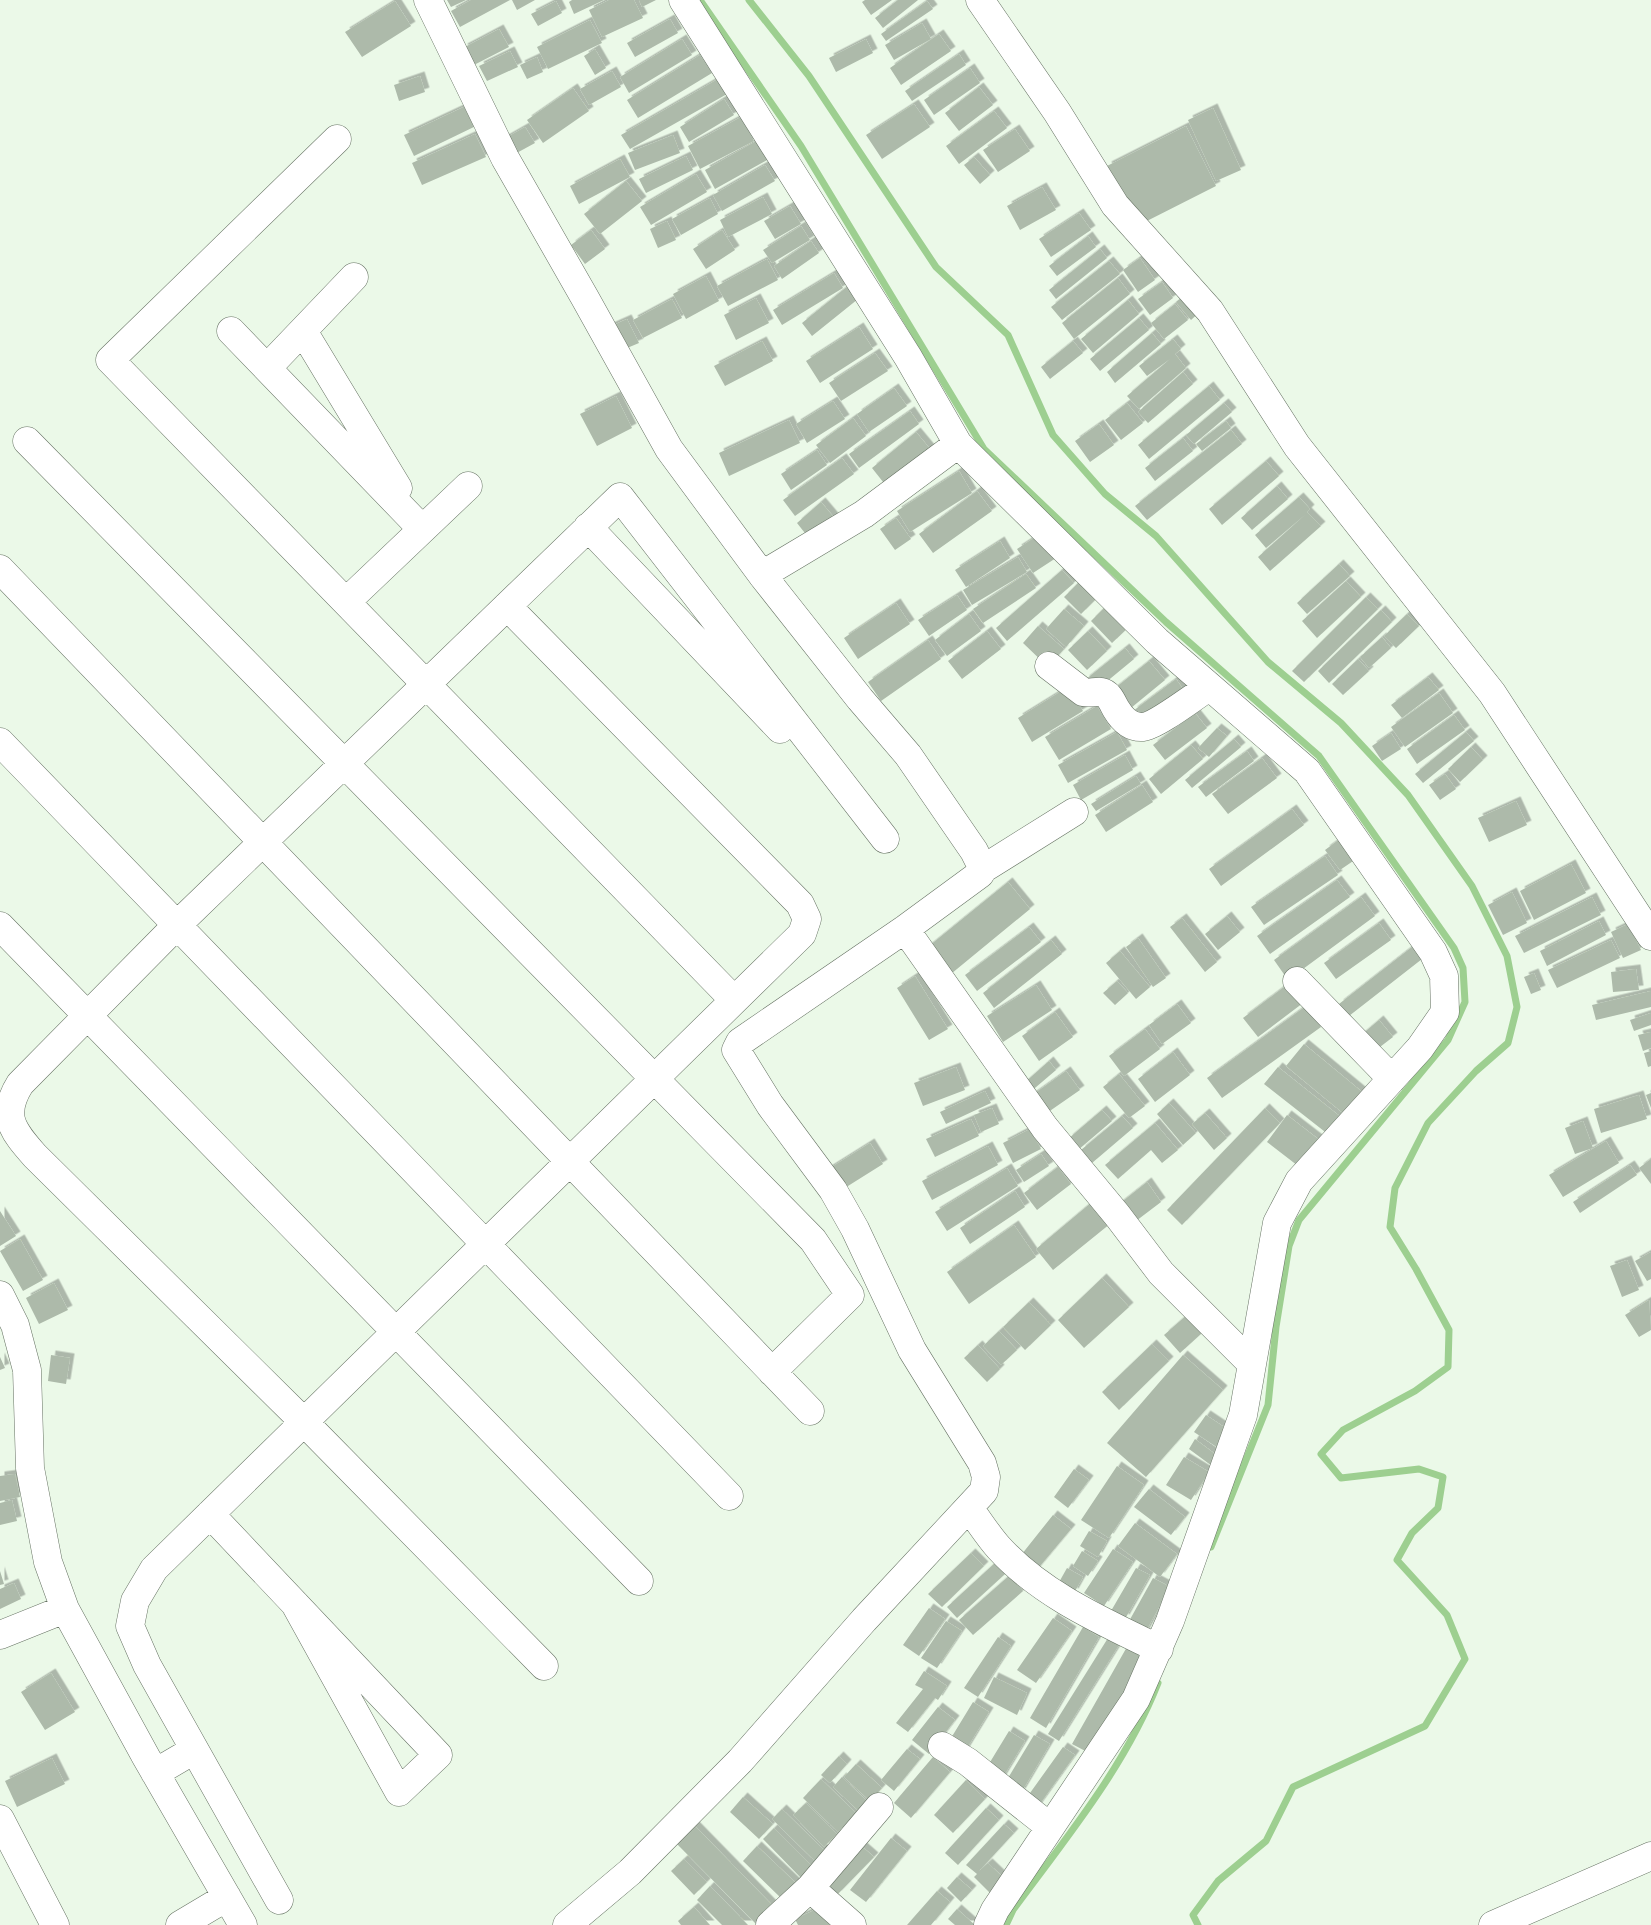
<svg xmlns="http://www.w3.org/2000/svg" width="1651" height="1925" font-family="'Noto Serif',serif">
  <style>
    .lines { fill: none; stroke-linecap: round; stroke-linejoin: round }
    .stream { stroke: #9dcf90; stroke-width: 7 }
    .building { fill: #adbaaa; filter: url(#shadow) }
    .minor-casing { stroke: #667263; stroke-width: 29 }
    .minor { stroke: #fff; stroke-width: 28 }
  </style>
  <defs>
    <filter id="shadow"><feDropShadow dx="4.5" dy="-4.5" stdDeviation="0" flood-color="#0004"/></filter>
  </defs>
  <rect width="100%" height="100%" fill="#ebf9e8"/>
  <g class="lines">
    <path class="stream" d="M700,0L801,146L984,449L1166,622L1319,756L1454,948L1463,968L1465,1002L1448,1040L1299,1220L1289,1246L1276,1327L1268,1405L1211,1547
      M749,0L809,76L936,267L1008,335L1053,435L1105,494L1156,536L1268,662L1341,723L1408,795L1472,886L1507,956L1517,1007L1508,1043L1476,1071L1428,1123L1395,1188L1390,1227L1416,1269L1449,1330L1448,1367L1415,1391L1343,1430L1321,1454L1341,1478L1419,1469L1443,1477L1438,1508L1412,1533L1397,1560L1447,1615L1465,1659L1425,1726L1293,1787L1266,1841L1218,1881L1193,1915L1198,1925
      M1006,1925L1013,1910C1066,1838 1125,1767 1158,1683"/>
  </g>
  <path class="building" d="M447,0H466L451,7Z
    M471,0H510L460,27L451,11Z
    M512,0H535L517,10Z
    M572,0H604L574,14L569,2Z
    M609,0H634L643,18L602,37L589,10Z
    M639,0H656L642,7Z
    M865,0H892L871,15L862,2Z
    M898,0H918L883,28L875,18Z
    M395,1L411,26L362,57L345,32Z
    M556,1L562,13L538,26L531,14Z
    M927,1L933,9L886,41L881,34Z
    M670,19L678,33L635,57L627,43Z
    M590,20L602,43L548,69L537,47Z
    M922,23L931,39L894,60L885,45Z
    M499,29L509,47L472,66L463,48Z
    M939,34L951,51L901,85L890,68Z
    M682,39L692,55L629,93L620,77Z
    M866,39L873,53L836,72L829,58Z
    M595,49L606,68L595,75L584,56Z
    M510,51L518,67L487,81L479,66Z
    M959,54L966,65L912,101L905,91Z
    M700,55L712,73L638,118L627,100Z
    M537,57L543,72L527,79L520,65Z
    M970,68L980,83L934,115L924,100Z
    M612,71L621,87L589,105L580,89Z
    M420,76L425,92L399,101L394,85Z
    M718,79L727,94L630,149L621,135Z
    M979,87L993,105L959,131L945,113Z
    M573,88L589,111L543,143L527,120Z
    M724,99L734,115L689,142L680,127Z
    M914,104L930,127L882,159L866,135Z
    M468,105L478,125L414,156L404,135Z
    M1213,108L1241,170L1216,181L1188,120Z
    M994,111L1007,128L959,164L946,146Z
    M741,117L754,141L700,169L688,146Z
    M1186,126L1216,186L1137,226L1107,166Z
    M525,127L535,143L513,155L504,139Z
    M1015,129L1030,151L998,172L983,150Z
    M475,134L486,157L422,185L412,163Z
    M673,135L680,153L635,170L628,153Z
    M758,140L769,159L715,189L705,170Z
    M686,156L693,170L646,193L639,179Z
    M974,157L990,175L980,184L964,165Z
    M620,159L630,177L579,204L570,186Z
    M765,165L775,181L722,211L713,195Z
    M696,174L707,192L651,225L640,207Z
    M626,181L642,201L600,234L584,214Z
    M1042,187L1056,210L1020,230L1007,206Z
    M763,197L772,214L728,237L720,220Z
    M710,198L718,214L681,235L672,219Z
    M790,206L801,224L775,239L764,221Z
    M1079,213L1091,230L1051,257L1039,239Z
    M667,221L676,240L658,248L650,229Z
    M801,226L810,240L772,263L763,250Z
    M591,230L605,249L585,264L571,245Z
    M722,230L735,250L706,269L693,249Z
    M1088,236L1096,247L1057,276L1049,266Z
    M811,241L819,253L782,279L774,266Z
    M1100,249L1107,258L1056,299L1049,290Z
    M1140,258L1155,280L1138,292L1123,270Z
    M767,259L778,280L728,306L717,286Z
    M1109,261L1120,274L1062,320L1051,307Z
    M834,273L843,288L782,325L773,310Z
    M706,276L719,301L686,319L673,294Z
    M1118,278L1130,294L1074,339L1062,323Z
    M1162,282L1173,298L1150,315L1138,299Z
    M848,286L858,299L812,336L802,323Z
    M1189,291L1204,308L1191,320L1176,302Z
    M756,298L769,323L736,340L724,315Z
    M672,299L682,318L643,338L633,320Z
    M1128,300L1139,314L1093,353L1081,339Z
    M1175,304L1188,320L1164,339L1151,323Z
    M1139,318L1149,330L1100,371L1090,359Z
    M627,319L639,343L620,351L609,327Z
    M859,327L873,349L820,383L806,361Z
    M1152,333L1161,344L1115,383L1107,372Z
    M1173,339L1181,349L1175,354L1186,368L1139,409L1127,396L1170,359L1147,376L1139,366Z
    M762,341L773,361L725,386L714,366Z
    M1073,341L1083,353L1050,379L1041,367Z
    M875,353L888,371L841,401L829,383Z
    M1183,372L1193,384L1148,423L1138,412Z
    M1209,386L1220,400L1149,459L1138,445Z
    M894,388L907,406L869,432L857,414Z
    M616,396L632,428L597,446L580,414Z
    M833,401L845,419L807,443L796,424Z
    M1127,403L1143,423L1121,440L1105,420Z
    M1224,403L1232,412L1194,444L1186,435Z
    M910,411L919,424L859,468L849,454Z
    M853,418L866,436L830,463L816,445Z
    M789,420L800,443L729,476L719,453Z
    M1226,421L1231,428L1202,451L1196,444Z
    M1099,424L1114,445L1090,462L1075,441Z
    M1231,430L1242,444L1147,520L1135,506Z
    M916,432L936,456L891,492L872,468Z
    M1183,438L1193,451L1155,481L1145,468Z
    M817,450L827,465L791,490L781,474Z
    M842,458L854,474L795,516L783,500Z
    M1266,461L1279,476L1222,525L1209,509Z
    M959,471L972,493L910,532L897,511Z
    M1277,486L1288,499L1252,530L1241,518Z
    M977,491L992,511L933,553L919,534Z
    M1299,497L1310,509L1307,512L1321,526L1270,571L1258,557L1306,514L1266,548L1255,535Z
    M821,502L837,521L812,542L797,523Z
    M896,518L911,539L895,550L880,529Z
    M1040,534L1056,558L1033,573L1017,549Z
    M1000,541L1010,558L966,587L955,570Z
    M1018,557L1027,572L972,605L963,590Z
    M1339,564L1350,576L1307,614L1297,603Z
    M1062,570L1074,583L1007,641L996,628Z
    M1026,574L1036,588L983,623L973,609Z
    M1346,581L1361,597L1317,638L1302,621Z
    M1079,582L1096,599L1081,614L1064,597Z
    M957,595L967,610L929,636L918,620Z
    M1366,597L1378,609L1304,682L1292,671Z
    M1111,601L1133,623L1112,643L1091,621Z
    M896,603L910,624L858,659L844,638Z
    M1064,609L1084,626L1066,647L1046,629Z
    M1381,610L1392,622L1329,683L1318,671Z
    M969,614L981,631L947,656L935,640Z
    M1407,614L1419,626L1396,648L1384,636Z
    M1038,626L1064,649L1048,667L1023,643Z
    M987,631L1001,649L962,679L948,661Z
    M1088,631L1107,651L1087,670L1068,650Z
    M1382,637L1391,648L1369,668L1360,657Z
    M928,640L941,659L881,701L868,682Z
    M1125,648L1134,659L1094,692L1085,680Z
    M1358,659L1369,671L1343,695L1332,684Z
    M1149,661L1165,680L1126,712L1109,693Z
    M1428,677L1439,690L1402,718L1391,705Z
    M1176,679L1187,695L1144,726L1133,711Z
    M1068,687L1083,711L1032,742L1018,718Z
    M1439,693L1453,713L1405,747L1391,727Z
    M1097,706L1111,729L1059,760L1045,737Z
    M1195,713L1207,728L1165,760L1153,745Z
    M1454,715L1465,730L1417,764L1407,749Z
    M1217,728L1227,736L1209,757L1198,748Z
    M1117,732L1127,750L1068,783L1058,765Z
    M1466,732L1474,741L1423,783L1415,774Z
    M1391,733L1401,749L1382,761L1372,746Z
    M1234,739L1241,747L1192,788L1185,780Z
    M1191,745L1203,759L1161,794L1149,779Z
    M1471,747L1483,760L1460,782L1448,769Z
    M1247,751L1254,761L1206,797L1198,787Z
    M1125,755L1133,770L1081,800L1073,785Z
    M1262,758L1277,778L1228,814L1212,794Z
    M1445,774L1456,789L1440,800L1429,785Z
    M1136,776L1141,784L1096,811L1091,804Z
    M1142,785L1153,802L1106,832L1095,815Z
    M1516,801L1527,825L1489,842L1478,818Z
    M1292,809L1304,825L1221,886L1209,869Z
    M1344,836L1359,857L1340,870L1325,850Z
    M1325,856L1338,875L1264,925L1251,907Z
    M1571,864L1586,893L1534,920L1520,891Z
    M1337,880L1350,897L1270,954L1257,936Z
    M1008,882L1030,909L946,978L923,951Z
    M1512,892L1527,923L1503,935L1488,905Z
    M1361,897L1375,916L1288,980L1274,960Z
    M1592,897L1601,915L1524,953L1515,936Z
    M1227,916L1240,932L1218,950L1205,934Z
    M1182,918L1217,962L1205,972L1170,927Z
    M1599,921L1606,935L1547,966L1540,951Z
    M1379,923L1391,940L1336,979L1324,963Z
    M1628,924L1641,950L1623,958L1611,932Z
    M1029,927L1041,942L977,991L965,975Z
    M1138,938L1166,978L1153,987L1126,947Z
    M1051,940L1062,954L994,1008L983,993Z
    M1611,940L1620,958L1557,988L1548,970Z
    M1412,947L1422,959L1349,1016L1339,1004Z
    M1120,951L1150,987L1136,999L1106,963Z
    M1636,969L1639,990L1613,992L1611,972Z
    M1534,973L1541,990L1531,994L1524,977Z
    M915,976L948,1029L929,1040L897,988Z
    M1117,981L1128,993L1115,1005L1103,993Z
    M1288,984L1303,1003L1258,1037L1243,1018Z
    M1036,985L1052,1010L1003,1042L987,1016Z
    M1651,991V1007L1596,1020L1592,1005Z
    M1177,1004L1191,1023L1162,1044L1149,1025Z
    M1306,1006L1321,1027L1222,1098L1207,1078Z
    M1055,1012L1073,1037L1039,1061L1022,1036Z
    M1651,1013V1025L1634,1031L1630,1020Z
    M1379,1020L1393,1037L1372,1053L1359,1037Z
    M1145,1029L1160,1049L1124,1076L1109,1056Z
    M1651,1032V1048L1643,1051L1638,1035Z
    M1304,1044L1367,1096L1349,1118L1286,1066Z
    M1651,1051V1066L1648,1067L1644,1053Z
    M1173,1052L1190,1075L1155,1102L1138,1079Z
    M1049,1061L1056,1070L1029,1093L1022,1085Z
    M956,1067L965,1090L923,1106L914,1083Z
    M1278,1067L1342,1118L1329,1135L1264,1084Z
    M1066,1071L1080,1090L1044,1115L1031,1096Z
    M1119,1074L1145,1106L1129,1118L1103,1087Z
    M985,1091L991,1103L946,1124L940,1112Z
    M1651,1093V1108L1646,1095Z
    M1639,1095L1647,1119L1601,1133L1594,1109Z
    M1169,1103L1196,1133L1183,1145L1157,1114Z
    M992,1108L999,1124L981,1132L974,1115Z
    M1265,1108L1280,1123L1182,1225L1167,1210Z
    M1102,1110L1112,1121L1078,1150L1068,1139Z
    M1205,1113L1227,1138L1214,1150L1192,1124Z
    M1287,1115L1322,1142L1302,1169L1267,1142Z
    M1122,1116L1133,1128L1092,1163L1081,1150Z
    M971,1119L979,1136L935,1157L926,1139Z
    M1583,1121L1593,1148L1575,1154L1565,1128Z
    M1155,1123L1178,1150L1162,1163L1151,1150L1118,1179L1105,1165Z
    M1030,1129L1041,1149L1013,1163L1003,1143Z
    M1606,1141L1619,1163L1563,1197L1549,1175Z
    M870,1143L883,1164L840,1191L827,1170Z
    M988,1146L998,1165L932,1200L922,1181Z
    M1041,1154L1049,1166L1024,1182L1016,1170Z
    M1651,1159V1184L1639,1168Z
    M1630,1165L1637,1175L1580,1213L1573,1202Z
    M1058,1167L1071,1184L1037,1210L1024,1193Z
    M1007,1168L1018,1186L947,1231L935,1212Z
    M1147,1182L1161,1202L1132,1224L1118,1205Z
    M1015,1191L1025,1207L970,1244L960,1228Z
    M1098,1197L1116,1219L1053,1270L1036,1249Z
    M0,1211L16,1236L0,1246Z
    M1014,1225L1036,1257L969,1304L947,1272Z
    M20,1239L43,1280L23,1291L0,1251Z
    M1651,1252V1279L1647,1281L1635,1261Z
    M1627,1260L1639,1290L1622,1297L1610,1266Z
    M1102,1278L1129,1307L1084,1348L1058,1320Z
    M54,1283L68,1310L39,1324L26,1298Z
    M1649,1300L1651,1330L1639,1337L1625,1315Z
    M1029,1302L1051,1325L1025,1350L1003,1327Z
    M1187,1315L1202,1333L1180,1353L1164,1335Z
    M999,1331L1017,1350L1001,1365L983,1346Z
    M1152,1344L1169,1361L1119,1410L1102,1392Z
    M978,1345L1000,1369L987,1382L964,1358Z
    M51,1355L70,1358L66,1384L48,1381Z
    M1183,1355L1223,1390L1146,1477L1107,1443Z
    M0,1357L5,1368L0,1370Z
    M1206,1415L1230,1431L1218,1448L1194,1432Z
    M1195,1439L1219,1457L1212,1466L1189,1449Z
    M1184,1457L1209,1472L1191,1500L1166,1485Z
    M1117,1466L1144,1485L1109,1538L1081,1520Z
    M1074,1469L1089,1480L1068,1508L1054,1497Z
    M15,1474L20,1497L0,1501V1476Z
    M1149,1489L1185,1517L1171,1535L1134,1507Z
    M12,1500L17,1521L0,1525V1503Z
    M1053,1515L1071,1529L1035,1572L1018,1559Z
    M1135,1523L1177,1554L1160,1577L1118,1546Z
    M1089,1531L1107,1541L1098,1557L1080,1546Z
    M1113,1549L1133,1562L1104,1606L1084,1593Z
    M1082,1551L1098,1561L1088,1576L1073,1566Z
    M971,1553L984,1566L942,1607L928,1594Z
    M995,1563L1005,1574L957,1618L947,1607Z
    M1067,1568L1083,1577L1074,1593L1058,1584Z
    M1136,1568L1150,1575L1125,1619L1111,1611Z
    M0,1571L4,1584L0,1585Z
    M1010,1575L1023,1591L973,1635L959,1620Z
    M1153,1578L1170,1587L1145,1633L1128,1623Z
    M14,1583L21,1599L0,1609V1589Z
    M929,1608L945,1619L919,1656L903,1645Z
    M1053,1618L1072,1631L1036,1683L1017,1670Z
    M946,1621L962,1631L937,1668L921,1658Z
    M1083,1627L1099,1637L1046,1728L1030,1718Z
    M998,1637L1011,1646L978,1697L964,1688Z
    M1108,1638L1119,1645L1059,1741L1048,1734Z
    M1132,1638L1151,1649L1091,1754L1072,1744Z
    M924,1671L947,1686L938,1700L935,1698L908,1732L896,1723L923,1689L915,1685Z
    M51,1673L75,1712L45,1730L21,1692Z
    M994,1677L1027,1693L1017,1715L984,1698Z
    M973,1702L989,1712L964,1753L948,1743Z
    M938,1707L955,1720L929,1754L912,1740Z
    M1009,1731L1025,1741L1000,1782L984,1772Z
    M1034,1735L1050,1744L1021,1793L1005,1783Z
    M1063,1747L1075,1755L1037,1808L1025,1800Z
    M907,1749L920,1759L894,1791L881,1780Z
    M839,1756L847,1764L830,1783L821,1775Z
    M933,1757L950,1772L911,1818L894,1803Z
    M52,1758L65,1784L17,1807L5,1781Z
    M856,1764L882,1788L870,1801L844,1777Z
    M842,1777L870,1804L862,1814L833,1787Z
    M821,1779L856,1813L838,1832L803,1798Z
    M966,1780L985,1799L953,1833L934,1815Z
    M743,1797L773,1824L759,1839L730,1812Z
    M806,1803L837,1834L824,1847L793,1815Z
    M986,1808L999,1820L958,1865L945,1853Z
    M782,1809L825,1851L815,1861L772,1819Z
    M1004,1824L1014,1833L979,1871L988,1863L1009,1883L995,1898L974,1877L977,1874L966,1865Z
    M695,1826L774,1907L756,1924L677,1844Z
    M774,1828L814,1868L803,1880L763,1839Z
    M891,1838L907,1851L866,1902L850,1890Z
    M858,1843L874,1857L837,1895L822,1881Z
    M757,1846L798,1885L783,1900L743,1861Z
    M684,1859L707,1882L694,1895L671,1871Z
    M957,1877L972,1890L961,1902L947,1888Z
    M710,1886L748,1925H722L697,1900Z
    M937,1891L950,1902L931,1925H907Z
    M694,1907L710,1925H681L678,1921Z
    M821,1907L830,1925H798L795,1919Z
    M957,1909L975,1925H955L948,1919Z"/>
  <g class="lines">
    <g class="minor-casing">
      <path id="minor" d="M428,0L505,158L585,298L669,449L762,575L860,699L908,755L974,851L983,869L980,874L905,929L740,1042L736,1050L770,1105L833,1190L855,1229L912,1350L982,1463L986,1477L984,1491L864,1620L740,1761L630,1872L567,1925
        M683,0L908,357L958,444L1157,641L1307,771L1433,952L1444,976L1445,1012L1420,1048L1299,1181L1277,1223L1243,1415L1170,1621L1136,1699L995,1910L988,1925
        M980,0L1057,112L1115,205L1210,311L1297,446L1492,693L1651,936
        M337,139L110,360L734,1000
        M231,331L422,529
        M303,331L398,488
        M267,368L354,277
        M27,441L813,1240L850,1295L772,1372
        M588,527L780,729
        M0,569L810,1411
        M762,575L864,514L958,444
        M346,602L468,486
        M1049,666L1083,692C1090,694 1095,691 1102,692C1109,693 1113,704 1116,709C1122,719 1131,728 1143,727C1156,726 1196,695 1209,687
        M0,742L729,1496
        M983,869L1074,812
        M0,926L639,1581
        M905,929L1045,1128L1117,1215L1161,1273L1252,1364
        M1297,981L1392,1079
        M0,1295L15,1325L27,1370L30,1468L48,1562L65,1609L146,1757L243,1925
        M969,1508C979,1521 988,1536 999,1548C1042,1595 1102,1621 1159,1649
        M210,1514L438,1755L399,1792L295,1604
        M0,1635L65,1609
        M544,1666L304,1422L35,1156C13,1131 0,1116 20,1084L177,925L620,497L885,839
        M942,1746L968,1762L1050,1827
        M155,1773L194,1750
        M0,1819L55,1925
        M810,1888L852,1925
        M279,1900L147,1665L130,1626L135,1601L154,1569L802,934L807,919L800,904L507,606
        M180,1925L227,1897
        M770,1925L810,1888L879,1807
        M1493,1925L1651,1856"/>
    </g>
    <use href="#minor" class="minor"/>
  </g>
</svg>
